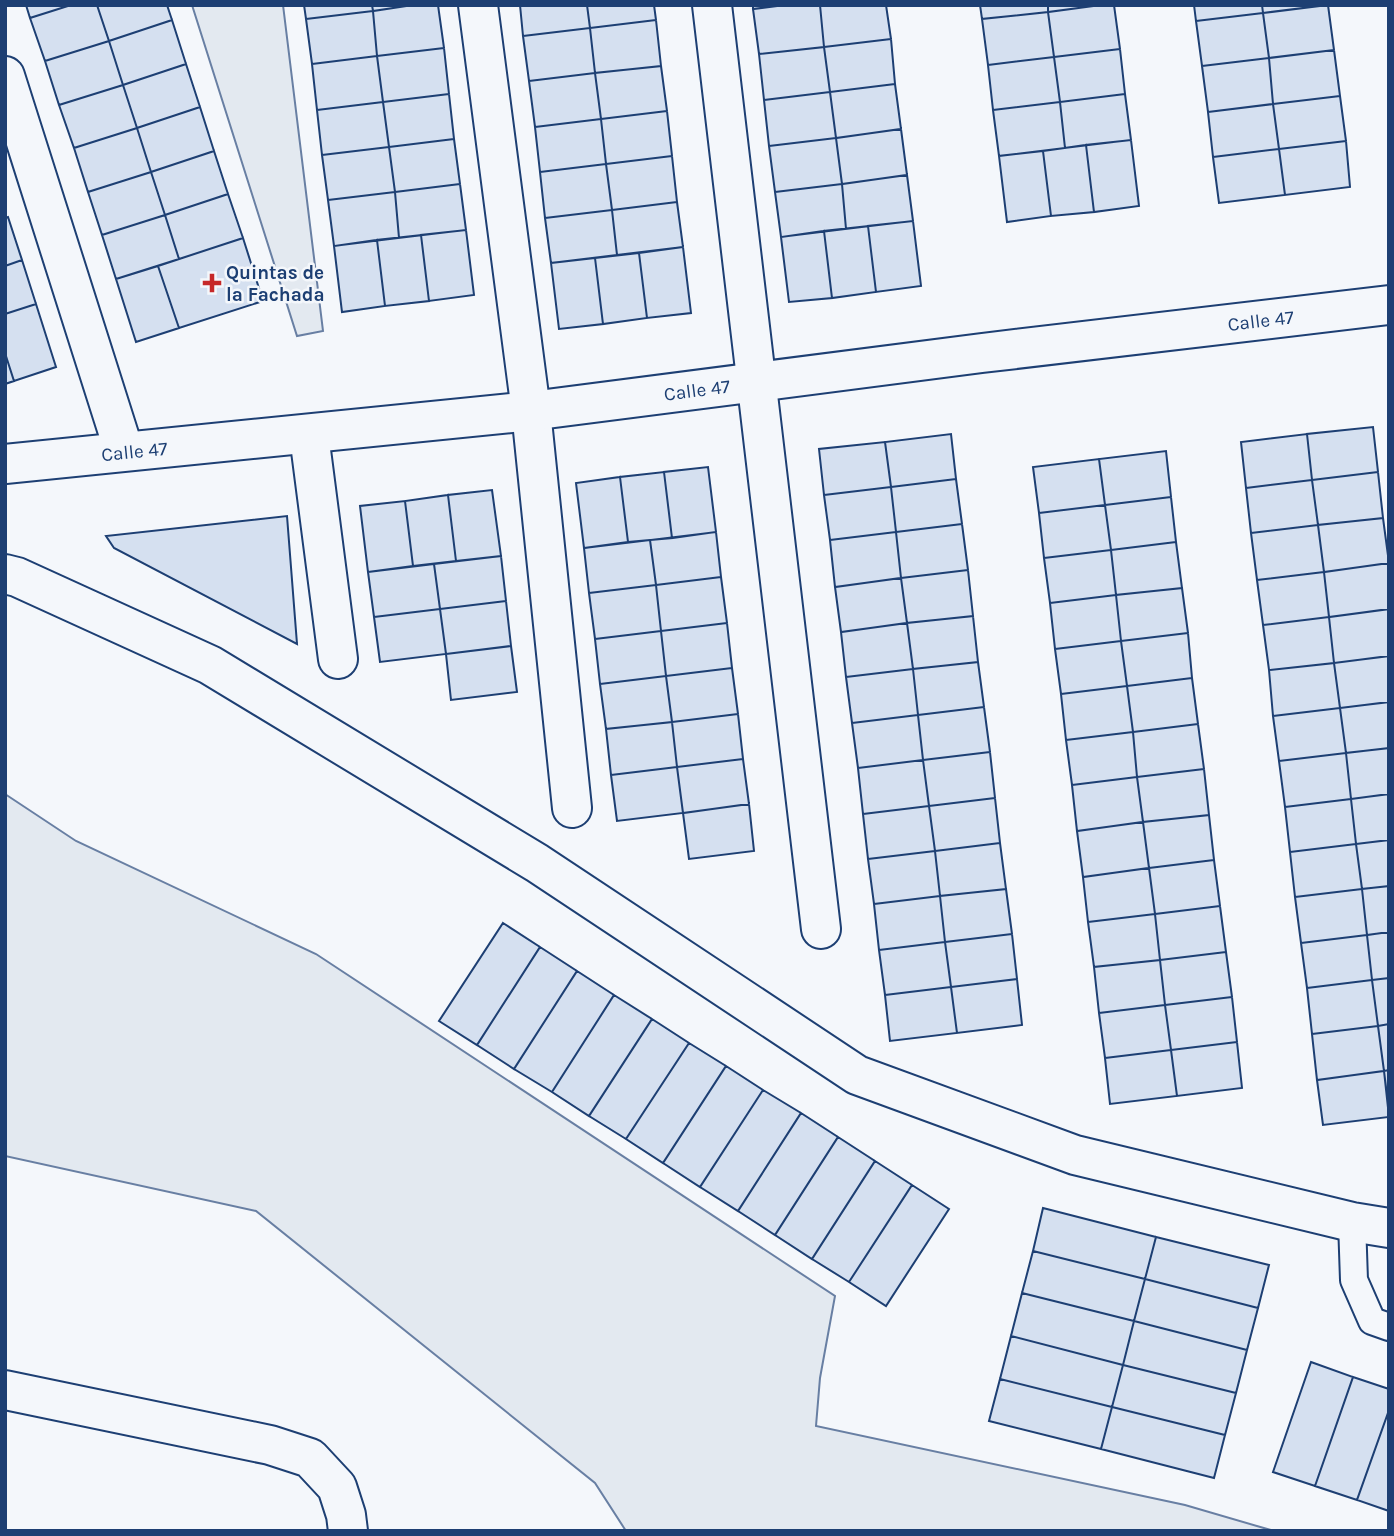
<svg xmlns="http://www.w3.org/2000/svg" width="1394" height="1536" font-family="Karla,sans-serif">
  <style>
    .green { fill: #e3e9f0; stroke: #687fa3; stroke-width: 2 }
    .building { fill: #d5e0f0; stroke: #1d3f73; stroke-width: 2 }
    .lines { fill: none; stroke-linecap: round; stroke-linejoin: round }
    .lane-casing { stroke: #1d3f73; stroke-width: 30 }
    .street-casing { stroke: #1d3f73; stroke-width: 42 }
    .lane { stroke: #f4f7fb; stroke-width: 26 }
    .street { stroke: #f4f7fb; stroke-width: 38 }
    .poi-dot { fill: #c62828; stroke: #f4f7fb; stroke-width: 2.5 }
    .labels { text-anchor: middle; stroke-width: 5; stroke-linejoin: round; paint-order: stroke }
    .poi-label { font-size: 19px; font-weight: bold; fill: #1d3f73; stroke: #f4f7fb; text-anchor: start }
    .street-label { font-size: 19px; fill: #1d3f73; stroke: #f4f7fb }
  </style>
  <rect width="100%" height="100%" fill="#f4f7fb"/>
  <path class="green" d="M192,5H283L323,331L297,336Z
    M5,794L76,841L316,954L835,1296L820,1378L816,1426L1185,1505L1274,1531H626L595,1483L256,1211L5,1156Z"/>
  <path class="building" d="M26,5H71L30,18Z
    M71,5H97L109,41L45,61L30,18Z
    M97,5H167L172,20L109,41Z
    M304,5H372L373,11L306,19Z
    M372,5H413L373,11Z
    M413,5H438L444,48L377,56L373,11Z
    M520,5H587L590,28L523,36Z
    M587,5H654L656,20L590,28Z
    M753,5H785L753,9Z
    M785,5H820L824,47L759,54L753,9Z
    M820,5H886L891,39L824,47Z
    M980,5H1048V12L982,19Z
    M1048,5H1101L1048,12Z
    M1101,5H1114L1120,49L1054,57L1048,12Z
    M1194,5H1262L1263,13L1196,21Z
    M1262,5H1327L1263,13Z
    M1328,5L1334,50L1269,58L1263,13Z
    M373,11L377,56L312,64L306,19Z
    M1048,12L1054,57L988,65L982,19Z
    M1263,13L1269,58L1202,66L1196,21Z
    M172,20L186,64L123,85L109,41Z
    M656,20L661,66L595,73L590,28Z
    M590,28L595,73L529,81L523,36Z
    M891,39L895,84L830,92L824,47Z
    M109,41L123,85L59,105L45,61Z
    M824,47L830,92L764,100L759,54Z
    M444,48L449,94L383,102L377,56Z
    M1120,49L1125,94L1060,102L1054,57Z
    M1334,50L1340,96L1273,104L1269,58Z
    M377,56L383,102L317,110L312,64Z
    M1054,57L1060,102L993,110L988,65Z
    M1269,58L1273,104L1208,112L1202,66Z
    M186,64L200,107L137,128L123,85Z
    M661,66L667,111L601,119L595,73Z
    M595,73L601,119L535,127L529,81Z
    M895,84L901,129L836,138L830,92Z
    M123,85L137,128L74,148L59,105Z
    M830,92L836,138L769,146L764,100Z
    M449,94L454,139L389,147L383,102Z
    M1125,94L1131,140L1065,148L1060,102Z
    M1340,96L1346,141L1279,149L1273,104Z
    M383,102L389,147L322,155L317,110Z
    M1060,102L1065,148L999,156L993,110Z
    M1273,104L1279,149L1213,157L1208,112Z
    M200,107L214,151L151,172L137,128Z
    M667,111L672,156L606,164L601,119Z
    M601,119L606,164L540,172L535,127Z
    M137,128L151,172L88,192L74,148Z
    M901,129L907,175L842,184L836,138Z
    M836,138L842,184L775,192L769,146Z
    M454,139L460,184L395,192L389,147Z
    M1131,140L1139,206L1094,212L1086,145Z
    M1346,141L1350,187L1285,195L1279,149Z
    M1086,145L1094,212L1051,216L1043,151Z
    M389,147L395,192L328,200L322,155Z
    M1279,149L1285,195L1219,203L1213,157Z
    M214,151L228,194L165,215L151,172Z
    M1043,151L1051,216L1007,222L999,156Z
    M672,156L677,202L612,210L606,164Z
    M606,164L612,210L545,218L540,172Z
    M151,172L165,215L102,235L88,192Z
    M907,175L913,221L846,229L842,184Z
    M460,184L466,230L399,238L395,192Z
    M842,184L846,229L781,237L775,192Z
    M395,192L399,238L334,246L328,200Z
    M228,194L243,238L179,259L165,215Z
    M677,202L683,247L617,255L612,210Z
    M612,210L617,255L551,263L545,218Z
    M165,215L179,259L116,279L102,235Z
    M8,217L22,260L5,266V218Z
    M913,221L921,286L876,292L868,226Z
    M868,226L876,292L832,298L824,231Z
    M466,230L474,295L429,301L421,235Z
    M824,231L832,298L789,302L781,237Z
    M421,235L429,301L385,306L377,240Z
    M243,238L263,301L179,328L158,266Z
    M377,240L385,306L342,312L334,246Z
    M683,247L691,313L647,318L639,253Z
    M639,253L647,318L603,324L595,258Z
    M595,258L603,324L559,329L551,263Z
    M22,260L36,304L5,314V266Z
    M158,266L179,328L136,342L116,279Z
    M36,304L56,367L14,381L5,353V314Z
    M5,353L14,381L5,384Z
    M1373,427L1378,472L1312,480L1307,434Z
    M951,434L956,479L891,487L885,442Z
    M1307,434L1312,480L1246,488L1241,442Z
    M885,442L891,487L824,495L819,449Z
    M1166,451L1171,497L1105,505L1099,459Z
    M1099,459L1105,505L1039,513L1033,467Z
    M708,467L716,532L672,538L664,472Z
    M664,472L672,538L628,542L620,477Z
    M1378,472L1383,518L1318,525L1312,480Z
    M620,477L628,542L584,548L576,483Z
    M956,479L962,524L896,532L891,487Z
    M1312,480L1318,525L1251,533L1246,488Z
    M891,487L896,532L830,540L824,495Z
    M492,490L501,556L456,561L448,495Z
    M448,495L456,561L413,566L405,501Z
    M1171,497L1176,542L1111,550L1105,505Z
    M405,501L413,566L368,572L360,506Z
    M1105,505L1111,550L1044,558L1039,513Z
    M287,516L297,644L114,548L106,536Z
    M1383,518L1389,563L1324,572L1318,525Z
    M962,524L968,570L901,578L896,532Z
    M1318,525L1324,572L1257,580L1251,533Z
    M716,532L721,577L656,585L650,540Z
    M896,532L901,578L835,587L830,540Z
    M650,540L656,585L589,593L584,548Z
    M1176,542L1182,588L1116,595L1111,550Z
    M1111,550L1116,595L1050,603L1044,558Z
    M501,556L506,601L440,609L434,564Z
    M1389,563V609L1329,617L1324,572Z
    M434,564L440,609L374,617L368,572Z
    M968,570L973,616L907,623L901,578Z
    M1324,572L1329,617L1263,625L1257,580Z
    M721,577L727,623L661,631L656,585Z
    M901,578L907,623L841,632L835,587Z
    M656,585L661,631L595,639L589,593Z
    M1182,588L1188,633L1121,641L1116,595Z
    M1116,595L1121,641L1055,649L1050,603Z
    M506,601L511,646L446,654L440,609Z
    M440,609L446,654L380,662L374,617Z
    M1389,609V656L1334,663L1329,617Z
    M973,616L978,662L913,669L907,623Z
    M1329,617L1334,663L1269,670L1263,625Z
    M727,623L732,668L666,676L661,631Z
    M907,623L913,669L846,677L841,632Z
    M661,631L666,676L600,684L595,639Z
    M1188,633L1192,678L1127,686L1121,641Z
    M1121,641L1127,686L1061,694L1055,649Z
    M511,646L517,692L451,700L446,654Z
    M1389,656V702L1340,708L1334,663Z
    M978,662L984,707L918,715L913,669Z
    M1334,663L1340,708L1273,716L1269,670Z
    M732,668L738,714L672,722L666,676Z
    M913,669L918,715L852,723L846,677Z
    M666,676L672,722L606,729L600,684Z
    M1192,678L1198,724L1133,732L1127,686Z
    M1127,686L1133,732L1066,740L1061,694Z
    M1389,702V748L1346,753L1340,708Z
    M984,707L990,752L923,760L918,715Z
    M1340,708L1346,753L1279,761L1273,716Z
    M738,714L743,759L677,767L672,722Z
    M918,715L923,760L858,768L852,723Z
    M672,722L677,767L611,775L606,729Z
    M1198,724L1204,769L1137,777L1133,732Z
    M1133,732L1137,777L1072,785L1066,740Z
    M1389,748V794L1351,799L1346,753Z
    M990,752L995,798L929,806L923,760Z
    M1346,753L1351,799L1285,807L1279,761Z
    M743,759L749,804L683,813L677,767Z
    M923,760L929,806L863,814L858,768Z
    M677,767L683,813L617,821L611,775Z
    M1204,769L1209,815L1143,822L1137,777Z
    M1137,777L1143,822L1077,831L1072,785Z
    M1389,794V840L1356,844L1351,799Z
    M995,798L1000,843L935,851L929,806Z
    M1351,799L1356,844L1290,852L1285,807Z
    M749,804L754,851L689,859L683,813Z
    M929,806L935,851L868,859L863,814Z
    M1209,815L1214,860L1149,868L1143,822Z
    M1143,822L1149,868L1083,877L1077,831Z
    M1389,840V886L1362,889L1356,844Z
    M1000,843L1006,889L940,896L935,851Z
    M1356,844L1362,889L1295,897L1290,852Z
    M935,851L940,896L874,904L868,859Z
    M1214,860L1220,906L1155,914L1149,868Z
    M1149,868L1155,914L1088,922L1083,877Z
    M1389,886V932L1367,935L1362,889Z
    M1006,889L1012,934L945,942L940,896Z
    M1362,889L1367,935L1301,943L1295,897Z
    M940,896L945,942L879,950L874,904Z
    M1220,906L1226,952L1160,960L1155,914Z
    M1155,914L1160,960L1094,967L1088,922Z
    M503,923L540,947L477,1045L439,1021Z
    M1389,932V978L1372,980L1367,935Z
    M1012,934L1017,979L951,987L945,942Z
    M1367,935L1372,980L1307,988L1301,943Z
    M945,942L951,987L885,995L879,950Z
    M540,947L577,971L514,1069L477,1045Z
    M1226,952L1232,997L1165,1005L1160,960Z
    M1160,960L1165,1005L1099,1013L1094,967Z
    M577,971L614,995L552,1092L514,1069Z
    M1389,978V1024L1378,1026L1372,980Z
    M1017,979L1022,1025L957,1033L951,987Z
    M1372,980L1378,1026L1312,1034L1307,988Z
    M951,987L957,1033L890,1041L885,995Z
    M614,995L652,1019L589,1116L552,1092Z
    M1232,997L1237,1042L1171,1050L1165,1005Z
    M1165,1005L1171,1050L1105,1058L1099,1013Z
    M652,1019L689,1043L626,1139L589,1116Z
    M1389,1024V1070L1384,1071L1378,1026Z
    M1378,1026L1384,1071L1317,1080L1312,1034Z
    M1237,1042L1242,1088L1177,1096L1171,1050Z
    M689,1043L726,1066L663,1163L626,1139Z
    M1171,1050L1177,1096L1110,1104L1105,1058Z
    M726,1066L763,1090L700,1187L663,1163Z
    M1389,1070V1111L1384,1071Z
    M1384,1071L1389,1117L1323,1125L1317,1080Z
    M763,1090L801,1113L738,1211L700,1187Z
    M801,1113L838,1137L775,1235L738,1211Z
    M838,1137L875,1161L812,1259L775,1235Z
    M875,1161L912,1185L849,1282L812,1259Z
    M912,1185L949,1209L886,1306L849,1282Z
    M1043,1208L1156,1237L1145,1279L1033,1251Z
    M1156,1237L1269,1265L1258,1308L1145,1279Z
    M1033,1251L1145,1279L1134,1321L1022,1293Z
    M1145,1279L1258,1308L1247,1350L1134,1321Z
    M1022,1293L1134,1321L1123,1365L1011,1336Z
    M1134,1321L1247,1350L1236,1393L1123,1365Z
    M1011,1336L1123,1365L1112,1407L1000,1379Z
    M1311,1362L1353,1377L1315,1486L1273,1472Z
    M1123,1365L1236,1393L1225,1435L1112,1407Z
    M1353,1377L1389,1389V1410L1357,1500L1315,1486Z
    M1000,1379L1112,1407L1101,1449L989,1421Z
    M1112,1407L1225,1435L1214,1478L1101,1449Z
    M1389,1410V1511L1357,1500Z"/>
  <g class="lines">
    <g class="lane-casing">
      <path id="lane" d="M1352,1222L1354,1280L1372,1321L1389,1327"/>
    </g>
    <g class="street-casing">
      <g id="street">
        <path d="M478,5L531,411L572,808"/>
        <path d="M712,5L821,929"/>
        <path d="M5,76L124,451"/>
        <path d="M309,435L338,659"/>
        <path id="s1" d="M5,464L531,411L982,353L1389,305"/>
        <path d="M5,574L17,577L210,665L537,863L857,1075L1075,1155L1352,1222L1389,1228"/>
        <path d="M5,1390L270,1445L310,1458L337,1487L346,1515L348,1531"/>
      </g>
    </g>
    <use href="#lane" class="lane"/>
    <use href="#street" class="street"/>
  </g>
  <path class="poi-dot" d="M208.5 272.5h7v7h7v7h-7v7h-7v-7h-7v-7h7z"/>
  <g class="labels">
    <g class="poi-label">
      <text x="226" y="279">Quintas de<tspan x="226" dy="22">la Fachada</tspan></text>
    </g>
    <g class="street-label">
      <text dy="7" stroke="none"><textPath href="#s1" startOffset="1264">Calle 47</textPath></text>
      <text dy="7" stroke="none"><textPath href="#s1" startOffset="696">Calle 47</textPath></text>
      <text dy="7" stroke="none"><textPath href="#s1" startOffset="130">Calle 47</textPath></text>
    </g>
  </g>
  <rect width="1394" height="1536" fill="none" stroke="#1d3f73" stroke-width="14"/>
</svg>
